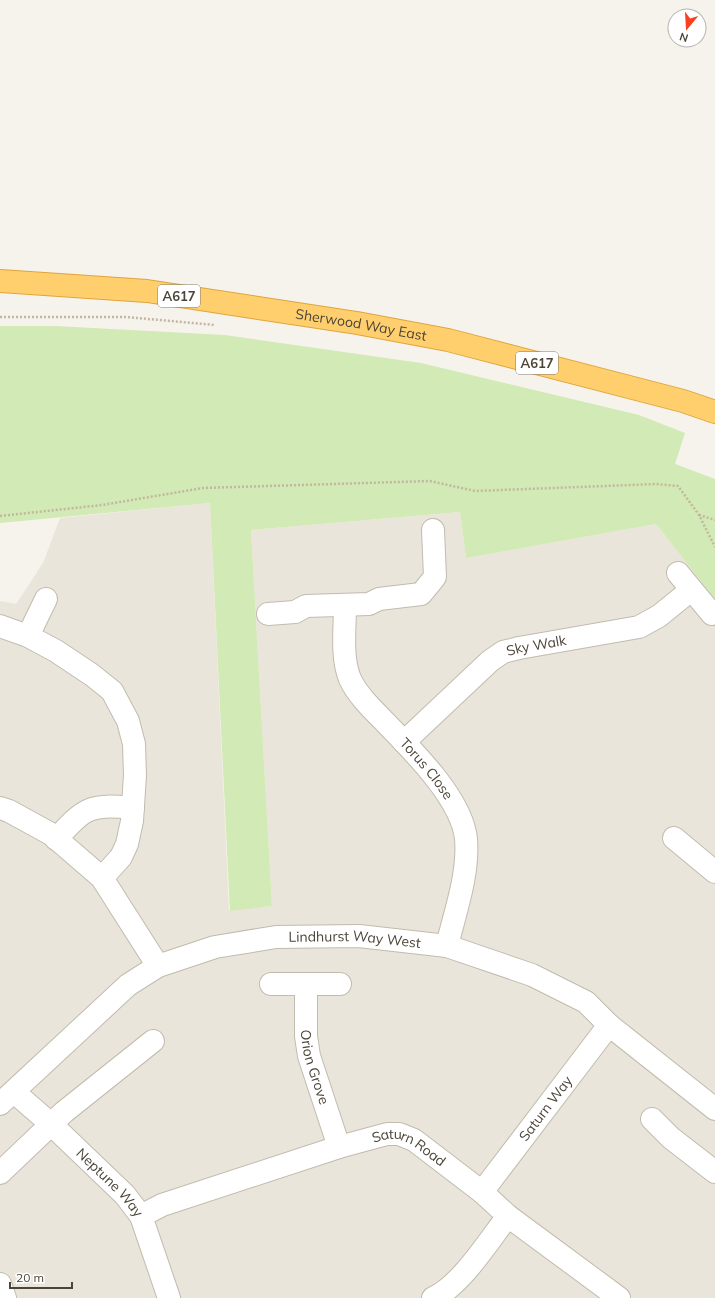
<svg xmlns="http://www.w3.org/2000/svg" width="715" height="1298" font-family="Mulish,sans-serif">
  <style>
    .residential { fill: #eae5da }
    .green { fill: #d2eab5 }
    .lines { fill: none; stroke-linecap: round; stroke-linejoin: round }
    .minor-casing { stroke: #c2bbae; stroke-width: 24 }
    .highway-casing { stroke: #e0a43c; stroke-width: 24 }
    .path { stroke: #c4b79f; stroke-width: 2.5; stroke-dasharray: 2 2; stroke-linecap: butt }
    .minor { stroke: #fff; stroke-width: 22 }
    .highway { stroke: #ffcf6e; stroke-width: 22 }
    .labels { text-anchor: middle; stroke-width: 4; stroke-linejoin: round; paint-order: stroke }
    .shield { fill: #fff; stroke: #817c74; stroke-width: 1 }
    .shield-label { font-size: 13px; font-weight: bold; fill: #4b4439 }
    .street-label { font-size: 14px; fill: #4b4439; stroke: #fff }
  </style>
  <rect width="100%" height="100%" fill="#f6f3ec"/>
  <path class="residential" d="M210,503L229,910L272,906L251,530L460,512L466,558L656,524L715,599V1298H0V601L16,604L43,563L60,518Z"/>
  <path class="green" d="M0,326H55L225,335L421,363L639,415L685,433L675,464L715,479V599L656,524L466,558L460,512L251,530L272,906L230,911L210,503L0,523Z"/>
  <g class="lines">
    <g class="minor-casing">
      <g id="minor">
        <path d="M678,573L712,614"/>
        <path id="s1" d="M345,606C345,629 341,657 350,679C357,694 370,707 382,719C410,748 462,798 466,839C469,874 455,912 447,946"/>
        <path d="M268,614L295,612L306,606L369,604L379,599L421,594L435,577L433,530"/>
        <path d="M0,626L28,636L56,651L92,675L112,691L128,721L134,744L135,775L132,821L127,844L121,857L102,878"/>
        <path d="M28,636L46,599"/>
        <path id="s2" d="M404,742L490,661L503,652L519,648L639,627L659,616L691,590"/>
        <path d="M0,808L9,811L51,834L102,878L158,966"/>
        <path d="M674,838L715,872"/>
        <path d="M56,839C86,807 89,804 133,808"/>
        <path d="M271,984H340"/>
        <path id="s3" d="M306,984V1036L309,1056L339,1147"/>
        <path id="s4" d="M14,1092L52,1125L125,1195L141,1216L169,1298"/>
        <path id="s5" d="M0,1104L128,985L158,966L215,947L276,937L359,936L447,946L532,975L586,1002L609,1025L715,1109"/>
        <path d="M652,1119L671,1138L715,1172"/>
        <path d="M0,1173L64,1112L153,1041"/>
        <path id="s6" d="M482,1192L609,1025"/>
        <path id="s7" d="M141,1216L162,1205L339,1147L387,1134H399L414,1140L482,1192L508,1216L619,1298"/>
        <path d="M0,1284L5,1298"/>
        <path d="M433,1298C461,1286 489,1240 508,1216"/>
      </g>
    </g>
    <g class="highway-casing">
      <g id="highway">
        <path id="s8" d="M0,281L147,291L357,323L448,340L683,401L715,412"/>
      </g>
    </g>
    <path class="path" d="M0,317H126L215,325
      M699,515L715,520
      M0,516L102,505L203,488L430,481L475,491L656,484L678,486L699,515L715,547"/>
    <use href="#minor" class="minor"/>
    <use href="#highway" class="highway"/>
  </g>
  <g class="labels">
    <g class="shield">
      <rect x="158" y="285" width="42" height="22" rx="3"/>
      <rect x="516" y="352" width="42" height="22" rx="3"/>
    </g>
    <g class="shield-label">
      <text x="179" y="301">A617</text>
      <text x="537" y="368">A617</text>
    </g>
    <g class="street-label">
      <text dy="5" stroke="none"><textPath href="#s8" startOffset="364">Sherwood Way East</textPath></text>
      <text dy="5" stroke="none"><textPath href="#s2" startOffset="168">Sky Walk</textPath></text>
      <text dy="5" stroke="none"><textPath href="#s1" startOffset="192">Torus Close</textPath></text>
      <text dy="5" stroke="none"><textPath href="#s5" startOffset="411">Lindhurst Way West</textPath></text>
      <text dy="5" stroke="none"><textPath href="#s3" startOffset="84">Orion Grove</textPath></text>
      <text dy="5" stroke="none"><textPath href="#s6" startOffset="105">Saturn Way</textPath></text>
      <text dy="5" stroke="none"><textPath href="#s7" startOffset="285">Saturn Road</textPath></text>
      <text dy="5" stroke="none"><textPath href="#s4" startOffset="132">Neptune Way</textPath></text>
    </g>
  </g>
  <g transform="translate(687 28) rotate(198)"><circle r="19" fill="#ffffff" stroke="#b7b4b0"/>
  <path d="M0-3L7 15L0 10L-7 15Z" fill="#fc3f1d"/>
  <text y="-6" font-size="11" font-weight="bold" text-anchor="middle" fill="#4b4439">N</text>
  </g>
  <path d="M10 1282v6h62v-6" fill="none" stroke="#4b4439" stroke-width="2"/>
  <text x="16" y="1282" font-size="12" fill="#4b4439" stroke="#ffffff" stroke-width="3" paint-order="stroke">20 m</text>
</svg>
